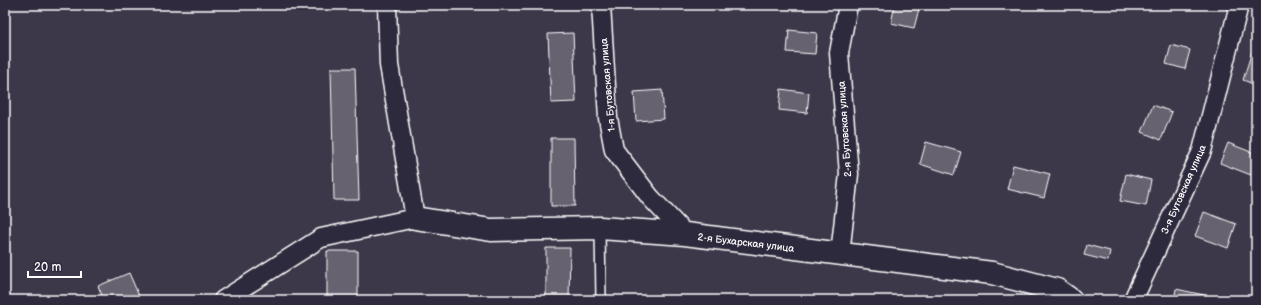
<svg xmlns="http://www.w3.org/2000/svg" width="1261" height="305" font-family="'Balsamiq Sans',sans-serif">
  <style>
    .building { fill: #666270; stroke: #fff }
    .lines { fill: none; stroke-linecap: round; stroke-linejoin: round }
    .service-casing { stroke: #fff; stroke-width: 12 }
    .minor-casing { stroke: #fff; stroke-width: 21 }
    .tertiary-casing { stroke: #fff; stroke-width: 25 }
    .service { stroke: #2f2a3d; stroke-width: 9 }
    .minor { stroke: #2f2a3d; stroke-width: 18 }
    .tertiary { stroke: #2f2a3d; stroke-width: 22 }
    .labels { text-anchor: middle; stroke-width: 3.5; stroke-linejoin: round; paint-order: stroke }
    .street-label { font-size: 10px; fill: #fff; stroke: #2f2a3d }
  </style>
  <rect width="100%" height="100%" fill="#3c3749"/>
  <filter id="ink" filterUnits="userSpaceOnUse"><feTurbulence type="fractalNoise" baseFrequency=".025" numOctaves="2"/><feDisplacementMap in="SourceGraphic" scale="8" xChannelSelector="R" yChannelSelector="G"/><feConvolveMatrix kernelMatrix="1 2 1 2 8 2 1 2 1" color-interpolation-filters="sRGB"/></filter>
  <g filter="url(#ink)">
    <path class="building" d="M895,5H920L914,28L891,23Z
      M789,30L817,33L815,54L787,52Z
      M573,33L576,102L551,103L548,34Z
      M1171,45L1190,50L1185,69L1166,64Z
      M1253,48L1256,49V85L1243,80Z
      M331,68H355L359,200H334Z
      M781,89L809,93L807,113L779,110Z
      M662,90L664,119L636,121L634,92Z
      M1153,105L1172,112L1161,140L1142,132Z
      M551,138H574L575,206H551Z
      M926,142L961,152L954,175L920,164Z
      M1228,143L1256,154V163L1251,175L1220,163Z
      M1013,165L1050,174L1044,198L1007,189Z
      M1126,174L1151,180L1146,206L1120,201Z
      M1204,212L1236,224L1228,248L1195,236Z
      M1087,245L1110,251L1108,261L1084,255Z
      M546,248H570L569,300H546Z
      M327,251H358V300H327Z
      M129,273L139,296L129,300H104L98,286Z
      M1176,289L1204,295L1202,300H1174Z"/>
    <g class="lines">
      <g class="service-casing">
        <path id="service" d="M600,228L601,300"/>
      </g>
      <g class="minor-casing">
        <path id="minor" d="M601,5L608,118L614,150L650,197L685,234
          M840,254L849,174L839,53L848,5
          M223,300L321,238L415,218L389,65L387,5
          M1133,300L1202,151L1239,5"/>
      </g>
      <g class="tertiary-casing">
        <path id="tertiary" d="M415,218L491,230L600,228L685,234L992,273L1057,290L1071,300"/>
      </g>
      <use href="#service" class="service"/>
      <use href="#minor" class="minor"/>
      <use href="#tertiary" class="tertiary"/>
    </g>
  </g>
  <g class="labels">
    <g class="street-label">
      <text transform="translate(607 85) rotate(-95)" y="4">1-я Бутовская улица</text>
      <text transform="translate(844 129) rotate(-94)" y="4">2-я Бутовская улица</text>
      <text transform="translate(1183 189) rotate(-66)" y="4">3-я Бутовская улица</text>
      <text transform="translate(746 242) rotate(7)" y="4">2-я Бухарская улица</text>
    </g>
  </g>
  <rect width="1261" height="305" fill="none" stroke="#2f2a3d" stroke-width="20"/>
  <rect x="10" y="10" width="1241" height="285" fill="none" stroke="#fff" stroke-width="1.5" filter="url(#ink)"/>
  <path d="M28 271v6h53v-6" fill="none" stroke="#ffffff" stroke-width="2"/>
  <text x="34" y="271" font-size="12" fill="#ffffff" stroke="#2f2a3d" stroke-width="3" paint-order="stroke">20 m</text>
</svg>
